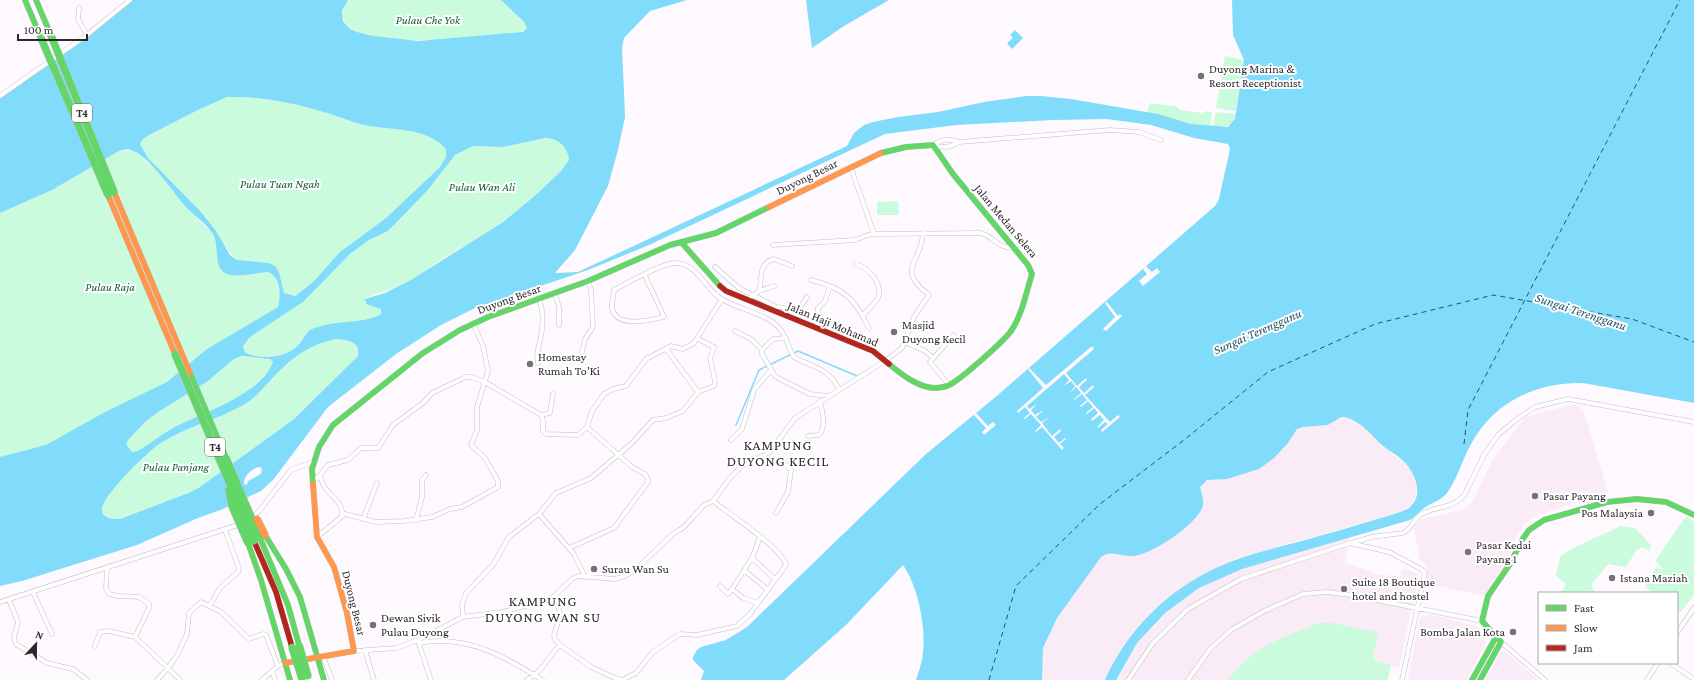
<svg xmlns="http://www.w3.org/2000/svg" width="1694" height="680" font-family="'Crimson Pro',serif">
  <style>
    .commercial { fill: #faecf7 }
    .green { fill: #cafbdd }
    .water { fill: #81dbfa; fill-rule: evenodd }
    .pier { fill: #fef9fe }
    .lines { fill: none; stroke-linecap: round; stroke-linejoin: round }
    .stream { stroke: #81dbfa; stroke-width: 1.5 }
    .ferry { stroke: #235769; stroke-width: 1; stroke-dasharray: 5 4; stroke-linecap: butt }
    .street-casing { stroke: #c3bfc3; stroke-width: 5 }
    .fast-casing { stroke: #c3bfc3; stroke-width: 6 }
    .slow-casing { stroke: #c3bfc3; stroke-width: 6 }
    .jam-casing { stroke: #c3bfc3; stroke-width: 6 }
    .street { stroke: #fffeff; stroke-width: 4 }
    .fast { stroke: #63d668; stroke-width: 5.5 }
    .slow { stroke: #ff974d; stroke-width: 5.5 }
    .jam { stroke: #b3261e; stroke-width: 5.5 }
    .fast-bridge-casing { stroke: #c3bfc3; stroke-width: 8; stroke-linecap: butt }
    .slow-bridge-casing { stroke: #c3bfc3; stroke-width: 8; stroke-linecap: butt }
    .fast-bridge { stroke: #63d668; stroke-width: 7 }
    .slow-bridge { stroke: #ff974d; stroke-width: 7 }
    .poi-dot { fill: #767176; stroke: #fff; stroke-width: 1.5 }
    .labels { text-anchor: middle; stroke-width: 4; stroke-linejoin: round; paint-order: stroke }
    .shield { fill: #fff; stroke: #6c686b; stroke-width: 1 }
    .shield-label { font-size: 11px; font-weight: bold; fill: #2d282c }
    .park-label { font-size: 12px; font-style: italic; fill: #125c36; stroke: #fff }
    .poi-label { font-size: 12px; fill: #2d282c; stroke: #fff; text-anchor: start }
    .street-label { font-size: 12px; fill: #2d282c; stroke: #fff }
    .water-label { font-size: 13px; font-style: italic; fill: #235769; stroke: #fff }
    .quarter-label { font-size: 14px; letter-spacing: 1px; fill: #2d282c; stroke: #fff }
  </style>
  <rect width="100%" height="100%" fill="#fef9fe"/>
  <path class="commercial" d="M1575,404L1584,412L1608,492L1537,515L1525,523L1520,529L1504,568L1486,596L1428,584L1426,564L1420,560L1414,529L1421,519L1463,510L1473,501L1492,461L1525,417Z
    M1341,417L1355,421L1366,429L1385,448L1405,463L1415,476L1417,485L1415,498L1411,506L1394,514L1269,549L1217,568L1182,588L1147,617L1122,647L1105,680H1042L1043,648L1057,618L1101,557L1110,553L1117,554L1151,550L1158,547L1194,521L1200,512L1203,505L1200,487L1203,483L1207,480L1227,479L1259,469L1288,443L1297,429L1303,427L1328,425Z
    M1350,537L1345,563L1377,574L1400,577L1402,568L1419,574L1399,668L1376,661L1373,656L1378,635L1318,623L1247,659L1228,680H1116L1137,643L1165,613L1199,588L1242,569Z
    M1429,614L1477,626L1486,635L1485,644L1467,680H1412L1408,678L1420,618Z
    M1502,649L1538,680H1485Z"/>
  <path class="green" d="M348,0H501L524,22L527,28L520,33C496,35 310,61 348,0Z
    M1225,56L1244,60L1236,111L1216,108Z
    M227,97C260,96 293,103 323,112C337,115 350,122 364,125C392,130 425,126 447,149L446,157L439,168L386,218L340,252L313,282L294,296L284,293L279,272L269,263L237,260L222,243L216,231L148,158L140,144L143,139L149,135L198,110Z
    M1150,103L1178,107L1180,110L1202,113L1207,111L1212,112L1210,126L1191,124L1147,112Z
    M1216,112L1236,114C1233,128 1226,127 1213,127Z
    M545,138C558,138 568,147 569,160C537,204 488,232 442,259C432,266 422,273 412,280C397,288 382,292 366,298L365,303L381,309V314C360,325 333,319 312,329C305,332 305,338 300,343C291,354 277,357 264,357L273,361C273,371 243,396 233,401C210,414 184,422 161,436L0,554V213L52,190L119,151L131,150L140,155L155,169L185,206L212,233L216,241L217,260L234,275L267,272L275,276C279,286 281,296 278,307L207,349L208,381L237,357H256L247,354L243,349L249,338L256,333L303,302L350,254L369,240L388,231L427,191L455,155L473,146L503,147Z
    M898,201L899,215H877V202Z
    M337,339C348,340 361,342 358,356L294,419L200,487L191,492L120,519C113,519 101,519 102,508C104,495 146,453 158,445C184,427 218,420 245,404C254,399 262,389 270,381C289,360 308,344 337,339Z
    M1687,517L1694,522V595L1681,612L1677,609V593H1654L1645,587L1656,567L1661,570L1663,569L1655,561L1684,519Z
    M1620,526L1635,528L1651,545L1649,551L1642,547L1636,551L1626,567L1608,564L1591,585L1594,590L1591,593H1560L1566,584L1556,576L1560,557C1578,543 1600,537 1620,526Z
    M1318,623H1332L1377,632L1378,635L1373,656L1376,661L1391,665L1388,680H1228C1256,644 1279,640 1318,623Z"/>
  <path class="water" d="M132,0H348L342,11L343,21L350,29L357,32L373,36L418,41L523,32L527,28L524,22L501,0H687L650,11L624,38L622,47L625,117L618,150L608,186L575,250L555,273L578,272L847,146L854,133L864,125L873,122L898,117L938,112L984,102L1026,96H1041L1071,99L1158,114L1191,124L1228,127L1235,119L1244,60L1233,35L1232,0H1694V403L1583,383C1535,382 1492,403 1470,446C1462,461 1457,479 1447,493C1442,500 1431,503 1424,508C1419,512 1415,517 1410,520L1242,569L1199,588L1165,613L1137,643L1116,680H1105C1127,630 1167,591 1216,568C1242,556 1271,549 1298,542C1330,533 1362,524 1394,514C1399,512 1408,510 1411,506C1425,492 1413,469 1401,459C1396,454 1389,451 1383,446C1371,435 1359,418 1341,417L1328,425L1303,427L1297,429L1288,443L1274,458L1259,469L1227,479L1207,480L1200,487C1201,492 1204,499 1203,505C1200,523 1151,555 1133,556C1120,557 1112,549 1101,557L1057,618L1043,648L1042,680H916C919,671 922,662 923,653C926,627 918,586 903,565L846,625L784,680H701L704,671L693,660V657L697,650L701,647L726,640L747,627L926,454L998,395L1215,206L1219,199L1230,149L1228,144L1194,138L1151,125L1107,119L1053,120L956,125L885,134L649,245L588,270L475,308L441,325L396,354L328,407L273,480L261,491L223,509L198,518L137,545L22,581L0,586V457L46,445L105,412L167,382L207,349L278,307C281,295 281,275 267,272C258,273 235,278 227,274C211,267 221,245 212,233C206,223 194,216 186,207C172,192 150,156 131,150C127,148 123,150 119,151L52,190L0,213V97L15,88ZM227,97C260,96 293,103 323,112C337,115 350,122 364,125C392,131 425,126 446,149V157L439,168L386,218L340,252L313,282L295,296L284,293L279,272L275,266L269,263L237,260L230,255L216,231L201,212L148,158L140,144L143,139L149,135L198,110ZM545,138C558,138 568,147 569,160L561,171L537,194L503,222L411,280L385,293L365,299L366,304L381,309V314C363,324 341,320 321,326C306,330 309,331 301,342C293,353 278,357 265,357C259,357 250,356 245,352L243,347L249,338L256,333L303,302L350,254L369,240L388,231L427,191L455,155L473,146L503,147ZM337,339C348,340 361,342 358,356L294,419L200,487L191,492L120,519C113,519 101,519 102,508C104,495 146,453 158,445C184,427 218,420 245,404C254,399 262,389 270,381C289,360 308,344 337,339ZM242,356L270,359L273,362C261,394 205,412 177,426C163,433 151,443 138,451L132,452L126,444L128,440L146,421L158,412L208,381L234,359ZM258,467L262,468L261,474L248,481L247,485L244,484C244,475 251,470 258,467Z
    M806,0H889L844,26L812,48Z
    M1015,30L1023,38L1012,49L1007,43L1013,38L1010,35Z"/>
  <path class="pier" d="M1146,266L1152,272L1157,268L1160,272L1143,286L1139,281L1147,274L1143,269Z
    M1107,302L1118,316L1120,314L1122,316L1106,331L1103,329L1115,317L1105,303Z
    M1092,346L1094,349L1066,373L1077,386L1086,378L1087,380L1079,387L1084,393L1093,385L1094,387L1085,395L1110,422L1118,415L1120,417L1102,432L1101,430L1108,424L1105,422L1098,428L1097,427L1104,420L1100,415L1092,421L1091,419L1098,413L1094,408L1087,414L1086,413L1093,407L1088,401L1081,407L1080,406L1087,400L1082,394L1074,400V399L1081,393L1076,387L1069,394L1075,386L1071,381L1064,386L1069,380L1064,374L1027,406L1029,409L1037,404L1031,410L1035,415L1044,410L1036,417L1041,422L1050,417L1042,423L1052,436L1060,429L1061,431L1054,437L1059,443L1065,438L1066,439L1060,444L1064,448L1062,450L1042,427L1036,432L1035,431L1041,425L1031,414L1025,419L1024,418L1030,413L1025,407L1018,413L1017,411L1043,388L1028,369L1029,368L1046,385Z
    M976,413L988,426L993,422L996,425L984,435L982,432L986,428L974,415Z"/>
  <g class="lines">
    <path class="stream" d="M736,425L759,370L798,351L857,376"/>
    <path class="ferry" d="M1464,444L1468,410L1680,0
      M989,680L1016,586L1100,504L1184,440L1268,372L1375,324L1493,295L1632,319L1694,342"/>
    <g class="street-casing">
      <path id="street" d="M79,8L78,19L87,35
        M0,96L87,35L130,0
        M933,145C941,139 949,138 959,142L1110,130L1139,132L1161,140
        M933,145C943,148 950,148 959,142
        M851,168L874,234L981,233C997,238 993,247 1015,248
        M773,245L855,240L868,235L874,234
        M856,264C868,268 881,281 879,295C878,302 867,310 863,315
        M715,267L739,288L776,307L774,311
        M645,275C651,290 658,302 664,317C651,320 616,329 612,308C611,303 614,295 614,290C629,282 658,265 674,263C693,261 704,284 716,295C733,309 757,310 774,323C786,332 787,346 794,357C813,368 828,367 839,389
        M811,280C844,288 854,298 869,328
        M759,291L774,286
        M555,294L559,307V325
        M747,300L759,291C763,278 757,264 774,259L792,266
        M776,307L799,309L807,297
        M817,329L818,308L825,301L830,286
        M735,331L751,339L762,350
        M786,338L773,339L762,350V354L775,376L780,379L810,394L828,396
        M905,342L925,351L932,357
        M666,349L698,392
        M582,352L585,339L593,327L591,290L588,281
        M538,363C536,354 538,350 540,341C543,328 544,312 539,299
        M949,385L930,362L954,335
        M541,415L550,413L553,394
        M808,436L819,435C827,425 822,412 820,401
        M731,440L742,429L754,390L771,370
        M763,457L785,464L791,470L788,492L776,513
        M320,475L328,465L348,460L361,448H378L393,425L423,403L432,393L466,377H471L483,381L541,415L543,421V431L546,434L578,435L587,427L592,411L604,394L613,389L626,386L646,359L671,346L683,349L694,343L722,299
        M312,483L320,475C323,496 343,497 342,515
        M539,514L574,554L585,577
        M251,519L260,510L291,470L313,462
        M363,519L377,483
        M416,520L422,497V480L426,475
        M317,537L345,514L376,522L404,521L432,517L450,509L462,507L498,487V481L485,458L471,445L477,430V407L488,371L483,346L473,323
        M1351,543L1372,537L1403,533C1412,529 1413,520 1420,515C1435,505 1453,510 1465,494L1484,455L1498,435L1517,419L1535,407L1568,399L1694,422
        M569,548L614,528L648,482V479L645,474L632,467L587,427
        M752,558L775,579
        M744,570L767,589
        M720,586L728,594L732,589
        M33,592L52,634
        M552,598L558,604L560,616L554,635L555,639L560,645L591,667L615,678L622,680L636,673L653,652L680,634L697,635L737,626L750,614L786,565C782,548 729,514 713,501
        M9,600L18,622L14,637L16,644L47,663L73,669L87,680
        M0,602L241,524
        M758,603L743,598L732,589L752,558L760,537
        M210,605L220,588L238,572L239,568L225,530
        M463,617L462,604L466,593L493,565L509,537L539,514L556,493L591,478L631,444L653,420L666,418L683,411L698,392L714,386L715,381L710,358L714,347L698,339
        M1677,633L1694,608
        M135,637L168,668L178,654L187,634L189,613L201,602L221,612L249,639L263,634L266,635L278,666
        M418,641L431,680
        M1501,642L1545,680
        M419,643C465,634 505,656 542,680
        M95,646L100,632L109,631L135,637L149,608V604L139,597L117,596L109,594L106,588L107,568
        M365,650L374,680
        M354,651L396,648L418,640L463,617L502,612L541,602L552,598L572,579L578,576L615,579L625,576L635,570L674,533L683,528L704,505L713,501L730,478L742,466L770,452L795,418L885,361L902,348L914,317L929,295C895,268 921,265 923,233
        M323,656L332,680
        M1670,663L1694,679
        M272,671L275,680
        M157,680L168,668L180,680
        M262,680L278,666L285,663
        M527,680C543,671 547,658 560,645
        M1128,680L1153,643L1188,609L1241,579L1350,543L1389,552L1421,569L1425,573L1402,680
        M1188,680L1210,649L1231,630L1264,611L1303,594L1327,592L1351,595L1482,621
        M1647,680L1658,663"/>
    </g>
    <g class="fast-casing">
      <path id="fast" d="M25,0L41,38
        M36,0L50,33
        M881,153L906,147L933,145L953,174L1028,265L1032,274C1026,293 1022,315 1011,331C1004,341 959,381 949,385C945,387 938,388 934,388C917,387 901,374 889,364
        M681,242L720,286
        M190,373L226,458
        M313,484L312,469L319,447L333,425L423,353L460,330L488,317L588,281L670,245L716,233L769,207
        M265,535L286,569L300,597L324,680
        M260,538L288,605L299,645
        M248,543L261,580L290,680
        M1472,680L1496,637
        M1480,680L1501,642L1482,621L1488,596L1510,564L1522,540L1529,530L1544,520L1607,502L1637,499L1666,502L1694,515"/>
    </g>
    <g class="slow-casing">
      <path id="slow" d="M114,192L190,373
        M108,195L175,354
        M769,207L881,153
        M285,663L354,651L347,613L334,567L317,537L313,484"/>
    </g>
    <g class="jam-casing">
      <path id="jam" d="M720,286L726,291L873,351L889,364
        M254,541L276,592L292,647"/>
    </g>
    <use href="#street" class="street"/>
    <use href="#fast" class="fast"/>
    <use href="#slow" class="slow"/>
    <use href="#jam" class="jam"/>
    <g class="fast-bridge-casing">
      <path id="fast-bridge" d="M50,33L114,192
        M41,38L108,195
        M175,354L254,541
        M226,458L260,538
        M229,490L232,506L248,543
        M299,645L308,676
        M292,647L302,679"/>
    </g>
    <g class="slow-bridge-casing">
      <path id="slow-bridge" d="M257,519L265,535"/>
    </g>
    <use href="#fast-bridge" class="fast-bridge"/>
    <use href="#slow-bridge" class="slow-bridge"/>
  </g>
  <g class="poi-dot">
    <circle cx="1201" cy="76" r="4"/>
    <circle cx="894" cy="332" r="4"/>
    <circle cx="530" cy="364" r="4"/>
    <circle cx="1535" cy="496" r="4"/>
    <circle cx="1651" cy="513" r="4"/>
    <circle cx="1468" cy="552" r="4"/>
    <circle cx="594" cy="569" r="4"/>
    <circle cx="1612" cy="578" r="4"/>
    <circle cx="1344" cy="589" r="4"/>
    <circle cx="373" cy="625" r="4"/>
    <circle cx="1513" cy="632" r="4"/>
  </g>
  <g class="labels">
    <g class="shield">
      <rect x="72" y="104" width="20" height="18" rx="3"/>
      <rect x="205" y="438" width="20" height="18" rx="3"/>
    </g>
    <g class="shield-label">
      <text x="82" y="117">T4</text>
      <text x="215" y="451">T4</text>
    </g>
    <g class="park-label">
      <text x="428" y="24">Pulau Che Yok</text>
      <text x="280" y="188">Pulau Tuan Ngah</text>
      <text x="482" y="191">Pulau Wan Ali</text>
      <text x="110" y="291">Pulau Raja</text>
      <text x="176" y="471">Pulau Panjang</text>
    </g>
    <g class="poi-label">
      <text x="1209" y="73">Duyong Marina &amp;<tspan x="1209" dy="14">Resort Receptionist</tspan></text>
      <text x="902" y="329">Masjid<tspan x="902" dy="14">Duyong Kecil</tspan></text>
      <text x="538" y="361">Homestay<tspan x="538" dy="14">Rumah To’Ki</tspan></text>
      <text x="1543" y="500">Pasar Payang</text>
      <text x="1643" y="517" text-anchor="end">Pos Malaysia</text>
      <text x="1476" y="549">Pasar Kedai<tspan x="1476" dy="14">Payang 1</tspan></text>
      <text x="602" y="573">Surau Wan Su</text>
      <text x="1620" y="582">Istana Maziah</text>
      <text x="1352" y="586">Suite 18 Boutique<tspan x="1352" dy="14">hotel and hostel</tspan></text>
      <text x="381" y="622">Dewan Sivik<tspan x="381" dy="14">Pulau Duyong</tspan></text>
      <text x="1505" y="636" text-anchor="end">Bomba Jalan Kota</text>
    </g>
    <g class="street-label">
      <text transform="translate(807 177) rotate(-26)" y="4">Duyong Besar</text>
      <text transform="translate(1006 221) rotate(50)" y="4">Jalan Medan Selera</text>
      <text transform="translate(509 299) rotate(-20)" y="4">Duyong Besar</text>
      <text transform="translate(833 324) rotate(23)" y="4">Jalan Haji Mohamad</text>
      <text transform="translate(354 603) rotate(76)" y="4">Duyong Besar</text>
    </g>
    <g class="water-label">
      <text transform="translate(1581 311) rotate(18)" y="5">Sungai Terengganu</text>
      <text transform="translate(1257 331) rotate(-24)" y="5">Sungai Terengganu</text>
    </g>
    <g class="quarter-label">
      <text x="778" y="450">KAMPUNG<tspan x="778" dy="16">DUYONG KECIL</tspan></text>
      <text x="543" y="606">KAMPUNG<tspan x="543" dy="16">DUYONG WAN SU</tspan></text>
    </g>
  </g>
  <rect x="1538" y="592" width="140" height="72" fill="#ffffff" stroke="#aba9ab"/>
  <rect x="1546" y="605" width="20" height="6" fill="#63d668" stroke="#aba9ab"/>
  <text x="1574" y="612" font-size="12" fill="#2d282c">Fast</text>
  <rect x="1546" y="625" width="20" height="6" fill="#ff974d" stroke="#aba9ab"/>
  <text x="1574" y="632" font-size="12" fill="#2d282c">Slow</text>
  <rect x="1546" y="645" width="20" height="6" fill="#b3261e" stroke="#aba9ab"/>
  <text x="1574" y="652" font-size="12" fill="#2d282c">Jam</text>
  <g transform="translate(36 644) rotate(22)" stroke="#ffffff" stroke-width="3" paint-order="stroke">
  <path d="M0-3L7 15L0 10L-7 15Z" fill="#2d282c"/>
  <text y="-6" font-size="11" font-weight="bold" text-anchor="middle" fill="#2d282c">N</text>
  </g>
  <path d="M18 34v6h69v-6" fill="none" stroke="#2d282c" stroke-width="2"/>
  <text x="24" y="34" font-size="12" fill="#2d282c" stroke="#ffffff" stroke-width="3" paint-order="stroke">100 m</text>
</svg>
